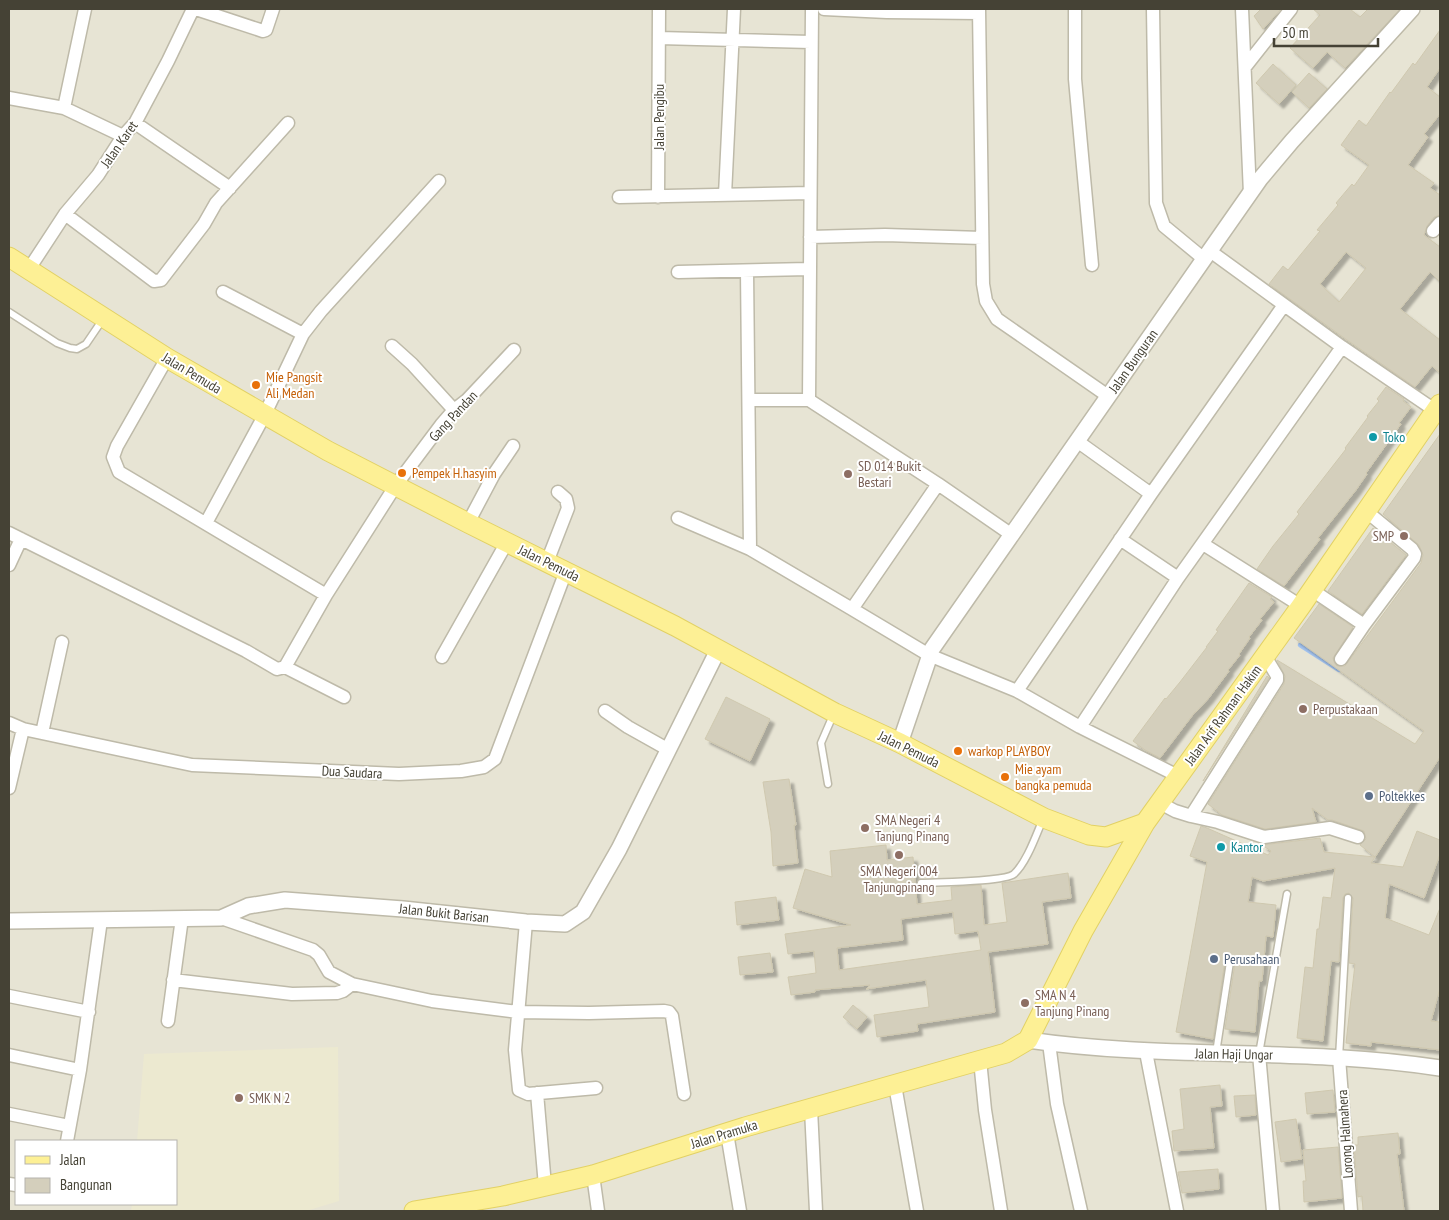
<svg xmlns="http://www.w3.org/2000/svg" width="1449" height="1220" font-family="'PT Sans Narrow',sans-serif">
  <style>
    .residential { fill: #e7e4d4; fill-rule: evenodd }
    .education { fill: #ece9d0 }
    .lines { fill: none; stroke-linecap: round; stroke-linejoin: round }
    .stream { stroke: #a3c3ef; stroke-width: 4.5 }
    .building { fill: #d4cfbc; stroke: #cfc8af; fill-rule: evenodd; filter: url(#shadow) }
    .service-casing { stroke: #bebaa9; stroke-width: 9 }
    .minor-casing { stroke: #bebaa9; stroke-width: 15 }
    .tertiary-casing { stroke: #bebaa9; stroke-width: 18 }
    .primary-casing { stroke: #e2d165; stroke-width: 21 }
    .service { stroke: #fff; stroke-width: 6 }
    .minor { stroke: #fff; stroke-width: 12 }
    .tertiary { stroke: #fff; stroke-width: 15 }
    .primary { stroke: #fdf095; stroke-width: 19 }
    .food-dot { fill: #e8710a; stroke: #fff; stroke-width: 2 }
    .culture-dot { fill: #0f9aa8; stroke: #fff; stroke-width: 2 }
    .education-dot { fill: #8d6e63; stroke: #fff; stroke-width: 2 }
    .service-dot { fill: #5c6f8a; stroke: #fff; stroke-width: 2 }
    .labels { text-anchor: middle; stroke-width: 4; stroke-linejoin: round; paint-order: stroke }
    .street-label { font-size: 14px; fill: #454235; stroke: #fff }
    .food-label { font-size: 14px; fill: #c56008; stroke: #fff; text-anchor: start }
    .culture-label { font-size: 14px; fill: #0d838f; stroke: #fff; text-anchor: start }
    .education-label { font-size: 14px; fill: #785e54; stroke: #fff; text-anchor: start }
    .service-label { font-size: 14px; fill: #4e5e75; stroke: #fff; text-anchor: start }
  </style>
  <defs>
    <filter id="shadow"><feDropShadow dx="4.5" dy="4.5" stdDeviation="1" flood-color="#0004"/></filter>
  </defs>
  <rect width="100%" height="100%" fill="#f3f1e6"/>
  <path class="residential" d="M9,9H1440V1211H9ZM16,1141H176V1204H16Z"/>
  <path class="education" d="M338,1047L339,1201L306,1211H131L132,1204H176V1141H137L144,1054Z"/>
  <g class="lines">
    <path class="stream" d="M1300,645L1339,670"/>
  </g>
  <path class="building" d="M1261,9H1281L1263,29L1254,16Z
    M1313,9H1350L1360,17L1368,9H1400L1345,68L1327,52L1313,68L1290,48L1320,15Z
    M1440,30V68L1427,87L1440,97V114L1424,134L1428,137L1408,165L1434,183L1430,188L1440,195V215L1434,217L1427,226L1424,235L1440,247V282L1430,272L1400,309L1440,340V373L1432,366L1415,387L1347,340L1269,284L1283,266L1288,270L1320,231L1317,230L1338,205L1336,203L1352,184L1354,186L1369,165L1341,145L1359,120L1366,126L1390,92L1391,93L1413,63L1415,65ZM1346,252L1366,268L1339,302L1320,284Z
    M1273,64L1296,85L1279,104L1256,83Z
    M1309,73L1327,89L1309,108L1292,92Z
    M1386,387L1404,399L1403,401L1411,407L1399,423L1401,424L1366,473L1367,474L1356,490L1318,538L1320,539L1284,586L1257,569L1273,546L1299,514L1297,512L1346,449L1345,448L1368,417L1367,416L1379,401L1377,399Z
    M1440,434V757L1375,857L1360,845L1366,839L1364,831L1332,820H1328L1312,808L1316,822L1265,829L1222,815L1208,804L1284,684L1285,676L1277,660L1415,744L1424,731L1294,638L1319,604L1353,627L1333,658L1334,662L1337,666H1345L1421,563L1423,555L1419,545L1383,514Z
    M1373,528L1406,555L1362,614L1328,591Z
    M1249,583L1272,597L1270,599L1274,602L1260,619L1262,620L1249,637L1250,638L1239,654L1240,655L1228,670L1229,671L1208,699L1196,712H1195L1160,758L1145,750L1133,741L1165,698L1166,699L1180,682L1207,647H1206L1218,631L1216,630Z
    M1267,676L1269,678L1203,781Z
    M726,697L770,719L750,761L705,739Z
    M789,779L796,825H794L798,863L773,866L771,832L763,782Z
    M1201,826L1207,828L1268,855L1271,851L1262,845L1320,838L1324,852L1375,857L1371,863L1403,867L1417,831L1440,840V854L1424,898L1389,884L1385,918L1429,935L1440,908V988L1431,1021L1440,1022V1050L1371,1042V1046L1346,1043L1355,964L1349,963L1353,898L1349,893L1345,894L1343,898L1339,962L1331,961L1323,1041L1297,1038L1305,967L1313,968L1317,929H1319L1323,897L1331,898L1335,868L1263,881L1252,877L1248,902L1276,905L1273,937L1266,936L1262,981H1259L1255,1032L1225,1029L1235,963L1233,958L1230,957L1225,961L1213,1039L1176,1032L1207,862L1190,856Z
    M886,845L887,860L913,857L917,904L952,900L951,887L981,885L984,925L1007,922L1002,883L1068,873L1071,898L1042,902L1048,944L988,952L995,1012L917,1024L918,1031L877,1037L874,1015L929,1007L926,980L866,989L870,985L815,990V992L791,995L788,977L816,973L814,951L788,954L785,934L851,925L793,908L805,869L832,877L830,851ZM953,912L955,934L978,931L981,950L839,970L837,948L903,940L901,919Z
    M776,897L779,920L737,925L735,902Z
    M770,953L773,972L740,975L738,957Z
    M853,1005L867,1017L857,1029L843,1017Z
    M1220,1085L1222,1106L1210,1107L1214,1148L1174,1151L1172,1131L1184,1129L1180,1089Z
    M1333,1090L1335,1112L1307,1114L1305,1093Z
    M1255,1095L1256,1115L1236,1117L1234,1096Z
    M1296,1119L1302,1159L1281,1162L1275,1122Z
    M1398,1133L1400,1154H1397L1404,1211H1363L1362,1196L1358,1197L1354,1145H1358V1137Z
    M1338,1147L1342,1198L1304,1202L1303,1181H1306L1303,1150Z
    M1218,1169L1219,1189L1182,1193L1178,1172Z"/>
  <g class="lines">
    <g class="service-casing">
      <path id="service" d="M9,312L57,343L70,348L77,349L86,344L103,319
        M828,784L821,743L834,713
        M921,883C938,882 1004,882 1014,874C1027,862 1036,835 1043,819
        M1216,1053L1230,962
        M1259,1054L1287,894
        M1339,1058L1348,898"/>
    </g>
    <g class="minor-casing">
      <path id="minor" d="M196,9L263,31L266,30L273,9
        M824,9L887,12L979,13
        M979,9L983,284L986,301L997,319L1108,396
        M1075,9V79L1092,265
        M1153,9L1156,203L1164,226L1204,259
        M1242,9L1250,194
        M659,38L811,42
        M1245,67L1291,9
        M9,98L64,108L123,136
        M64,108L85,9
        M135,123L230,188
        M725,195L734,9
        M619,197L810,193
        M658,197L659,9
        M65,214L154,281L161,280L204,224L216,203L288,123
        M1433,231L1440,223
        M810,237L885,235L982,238
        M1210,251L1342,347L1436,411
        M29,269L65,214L98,175L123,136L135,123L168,61L193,9
        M747,271L750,549
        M678,272L809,269
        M223,292L303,334
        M392,346L412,364L454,410
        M167,358L117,446L113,457L119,472L326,595
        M749,400H809L812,9
        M809,400L938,484L1012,535
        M1077,441L1151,494
        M678,518L750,549L852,609L938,484
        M206,523L264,416L303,334L321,311L439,181
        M468,523L494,474L513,446
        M9,533L246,651L277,669L285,667L326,595L396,485L441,425L454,410L467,400L514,350
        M1120,539L1178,578
        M1203,544L1301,606
        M547,562L568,508L566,499L558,492
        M9,565L21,539
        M1312,590L1364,625
        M852,609L929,655L1017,691L1080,727L1178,776
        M442,657L507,542
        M1341,659L1364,625L1414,558L1415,554L1412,549L1366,511
        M285,667L344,697
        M1017,691L1151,494L1284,305
        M605,711L628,727L669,750
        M9,723L23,729L192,765L399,774L461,771L484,767L495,759L566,571
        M1080,727L1178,578L1342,347
        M42,733L62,642
        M9,788L23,729
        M1160,803L1175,811L1191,816L1218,822L1264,837L1330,828L1358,837
        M1191,816L1277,680V676L1265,656
        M221,918L313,950L319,955L329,972L352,984L432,1001L518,1012L589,1013L664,1011L669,1012L672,1016L684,1094
        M526,922L515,1050L519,1090L528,1094L596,1088
        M173,980L292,994L337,993L343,991L352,984
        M9,996L89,1012
        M168,1021L182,918
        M1049,1043L1057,1104L1081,1211
        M1146,1052L1177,1211
        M1259,1054L1273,1211
        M9,1055L80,1070
        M1339,1058L1351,1211
        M980,1060L985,1110L1001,1211
        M895,1085L917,1211
        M537,1093L545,1186
        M811,1109L816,1211
        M9,1114L69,1126
        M727,1133L740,1211
        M67,1141L80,1070L101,920
        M593,1175L598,1211
        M9,1184L16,1185"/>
    </g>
    <g class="tertiary-casing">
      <path id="tertiary" d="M900,743L932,649L1204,259L1260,179L1292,141L1412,9
        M9,921L221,918L248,906L285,900L403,909L526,922L565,924L583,912L619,849L718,650
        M1028,1040C1165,1060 1304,1047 1440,1068"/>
    </g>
    <g class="primary-casing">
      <path id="primary" d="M9,257L167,358L328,451L468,523L675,626L835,713L900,743L1044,818L1089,835L1106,837L1145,823
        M414,1211L503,1196L593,1175L745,1127L1006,1053L1028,1040L1083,931L1145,823L1301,606L1440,404"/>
    </g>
    <use href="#service" class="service"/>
    <use href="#minor" class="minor"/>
    <use href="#tertiary" class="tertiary"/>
    <use href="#primary" class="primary"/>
  </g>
  <g class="food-dot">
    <circle cx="256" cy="385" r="5"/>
    <circle cx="402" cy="473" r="5"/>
    <circle cx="958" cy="751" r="5"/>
    <circle cx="1005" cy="777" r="5"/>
  </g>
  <g class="culture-dot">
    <circle cx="1373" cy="437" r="5"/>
    <circle cx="1221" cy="847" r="5"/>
  </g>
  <g class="education-dot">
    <circle cx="848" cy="474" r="5"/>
    <circle cx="1404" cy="536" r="5"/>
    <circle cx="1303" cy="709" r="5"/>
    <circle cx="865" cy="828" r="5"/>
    <circle cx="899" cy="855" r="5"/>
    <circle cx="1025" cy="1003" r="5"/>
    <circle cx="239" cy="1098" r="5"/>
  </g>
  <g class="service-dot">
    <circle cx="1369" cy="796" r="5"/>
    <circle cx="1214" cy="959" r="5"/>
  </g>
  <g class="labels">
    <g class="street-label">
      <text transform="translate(659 117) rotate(-90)" y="5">Jalan Pengibu</text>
      <text transform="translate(119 144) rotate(-55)" y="5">Jalan Karet</text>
      <text transform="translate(1133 361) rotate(-55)" y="5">Jalan Bunguran</text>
      <text transform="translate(192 373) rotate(31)" y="5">Jalan Pemuda</text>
      <text transform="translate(453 416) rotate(-47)" y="5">Gang Pandan</text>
      <text transform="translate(549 563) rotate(26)" y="5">Jalan Pemuda</text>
      <text transform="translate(1223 715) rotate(-54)" y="5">Jalan Arif Rahman Hakim</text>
      <text transform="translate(909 749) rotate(26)" y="5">Jalan Pemuda</text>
      <text transform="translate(352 772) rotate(3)" y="5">Dua Saudara</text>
      <text transform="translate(444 913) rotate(6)" y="5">Jalan Bukit Barisan</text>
      <text transform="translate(1234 1054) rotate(1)" y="5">Jalan Haji Ungar</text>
      <text transform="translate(724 1134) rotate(-17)" y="5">Jalan Pramuka</text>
      <text transform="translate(1345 1134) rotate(-94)" y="5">Lorong Halmahera</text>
    </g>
    <g class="food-label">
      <text x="266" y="382">Mie Pangsit<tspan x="266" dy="16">Ali Medan</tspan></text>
      <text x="412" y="478">Pempek H.hasyim</text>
      <text x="968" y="756">warkop PLAYBOY</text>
      <text x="1015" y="774">Mie ayam<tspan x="1015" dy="16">bangka pemuda</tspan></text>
    </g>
    <g class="culture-label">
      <text x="1383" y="442">Toko</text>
      <text x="1231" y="852">Kantor</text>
    </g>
    <g class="education-label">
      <text x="858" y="471">SD 014 Bukit<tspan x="858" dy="16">Bestari</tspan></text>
      <text x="1394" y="541" text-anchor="end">SMP</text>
      <text x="1313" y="714">Perpustakaan</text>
      <text x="875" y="825">SMA Negeri 4<tspan x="875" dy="16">Tanjung Pinang</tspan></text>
      <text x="899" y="876" text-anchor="middle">SMA Negeri 004<tspan x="899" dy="16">Tanjungpinang</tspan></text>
      <text x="1035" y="1000">SMA N 4<tspan x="1035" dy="16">Tanjung Pinang</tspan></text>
      <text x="249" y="1103">SMK N 2</text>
    </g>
    <g class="service-label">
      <text x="1379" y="801">Poltekkes</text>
      <text x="1224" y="964">Perusahaan</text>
    </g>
  </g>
  <rect width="1449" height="1220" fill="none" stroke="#454235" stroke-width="20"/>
  <rect x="15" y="1140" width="162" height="65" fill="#ffffff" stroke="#b5b3ae"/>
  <rect x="25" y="1156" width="25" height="8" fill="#fdf095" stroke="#b5b3ae"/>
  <text x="60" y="1165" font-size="15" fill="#454235">Jalan</text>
  <rect x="25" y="1178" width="25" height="15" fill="#d4cfbc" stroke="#b5b3ae"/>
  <text x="60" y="1190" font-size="15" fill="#454235">Bangunan</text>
  <path d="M1274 38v8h104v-8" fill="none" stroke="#454235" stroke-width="2.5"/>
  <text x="1282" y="38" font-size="15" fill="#454235" stroke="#ffffff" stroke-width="4" paint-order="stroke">50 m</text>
</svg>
